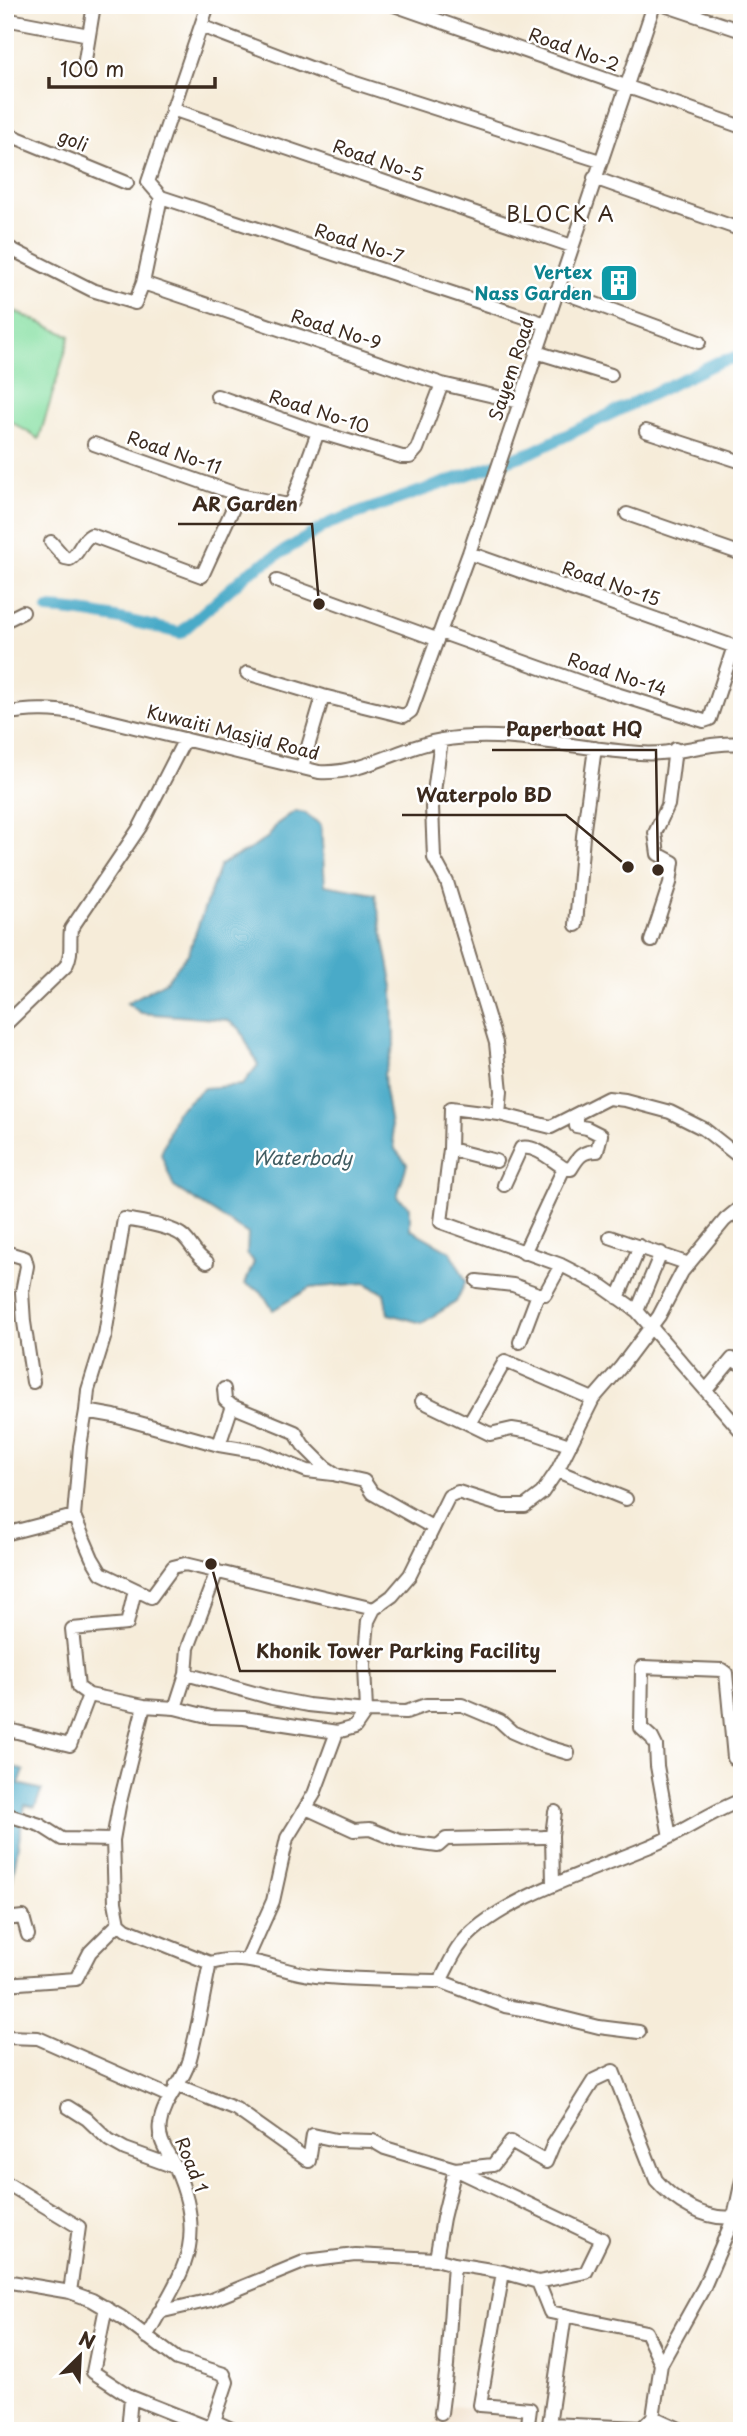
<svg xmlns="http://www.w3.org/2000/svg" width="747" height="2436" font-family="'Playpen Sans',sans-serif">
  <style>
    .built { fill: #edd7bb }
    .green { fill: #88e0a4; stroke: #628561; stroke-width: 2 }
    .water { fill: #49aac8; stroke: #426a73; stroke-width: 2 }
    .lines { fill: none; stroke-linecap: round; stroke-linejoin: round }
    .canal { stroke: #49aac8; stroke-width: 12 }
    .minor-casing { stroke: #7c6e5f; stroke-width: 16 }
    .minor { stroke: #fff; stroke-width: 12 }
    .labels { text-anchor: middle; stroke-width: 5; stroke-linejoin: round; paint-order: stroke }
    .street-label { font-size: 18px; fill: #3b2a1e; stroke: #fff }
    .culture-label { font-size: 18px; font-weight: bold; fill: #0d838f; stroke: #fff; text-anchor: end }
    .water-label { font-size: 19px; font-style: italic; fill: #415d62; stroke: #fff }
    .quarter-label { font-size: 21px; letter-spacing: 2px; fill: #3b2a1e; stroke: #fff }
    .leader { fill: none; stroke: #3b2a1e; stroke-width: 2.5 }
    .callout-dot { fill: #3b2a1e; stroke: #fff; stroke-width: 2.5 }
    .callout-label { font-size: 19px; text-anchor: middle; font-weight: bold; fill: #3b2a1e; stroke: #fff; stroke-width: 5; stroke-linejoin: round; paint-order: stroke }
  </style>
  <rect width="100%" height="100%" fill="#fff"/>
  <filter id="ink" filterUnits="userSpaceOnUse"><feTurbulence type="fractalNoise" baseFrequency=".0143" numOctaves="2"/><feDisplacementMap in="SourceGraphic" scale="14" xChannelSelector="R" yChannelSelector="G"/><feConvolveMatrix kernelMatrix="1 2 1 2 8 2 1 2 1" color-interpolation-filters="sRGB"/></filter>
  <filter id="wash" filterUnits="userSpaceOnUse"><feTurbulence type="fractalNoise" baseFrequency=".00686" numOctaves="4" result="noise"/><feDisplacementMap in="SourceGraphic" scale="28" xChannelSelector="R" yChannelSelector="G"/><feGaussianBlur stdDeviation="1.57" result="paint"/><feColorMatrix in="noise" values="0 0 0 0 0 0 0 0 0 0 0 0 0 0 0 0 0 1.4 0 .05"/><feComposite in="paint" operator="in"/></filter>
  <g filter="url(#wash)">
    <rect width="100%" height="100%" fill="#f6ecd9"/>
    <path class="built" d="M452,2406L526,2414L523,2431H420L432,2426Z"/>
    <path class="green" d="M5,307L70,336L39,439L5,418Z"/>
    <path class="water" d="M295,811L305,813L321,825L325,885L375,894L393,987L394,1046L384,1074L385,1090L395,1149L407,1164L397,1197L410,1207V1229L451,1252L466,1281L456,1302L422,1323L388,1314L384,1293L365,1283L310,1288L273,1310L261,1291L245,1284L254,1262L247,1254L248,1234L174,1187L161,1154L176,1112L204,1088L242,1085L258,1065L240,1029L227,1020L141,1013L127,1003L166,981L188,954L220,865L254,847L268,837L277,824Z
      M5,1763L24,1771L19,1784L42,1790L35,1807L25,1805L12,1881L5,1882Z"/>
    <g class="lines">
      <path class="canal" d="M48,609C92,611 136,622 180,633L248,573L330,523L532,452L718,362L742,356"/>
    </g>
  </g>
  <g filter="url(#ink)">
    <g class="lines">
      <g class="minor-casing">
        <path id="minor" d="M208,5L148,182L161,197L546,324
          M394,5L742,127
          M664,5L742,31
          M5,19L89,35
          M201,26L321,72L600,161
          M84,66L93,11L89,35
          M172,109L572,246
          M5,133L127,183
          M594,178L742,230
          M5,246L92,290L135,303L143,283L161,197
          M143,283L442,384L520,402
          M557,290L699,342
          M536,352L611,375
          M217,396L318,432L402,457H410L417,449L442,384
          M646,431L742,462
          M94,444L239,495L288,505L293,500L318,432
          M627,514L742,554
          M51,542L65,558L70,559C80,553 80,541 91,535L202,576L239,495
          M469,553L741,649
          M277,581L436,639
          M5,621L23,612
          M440,632L600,689L704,721L710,719L734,646
          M247,673L323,696L404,716L411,711L469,553L654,5
          M5,714C32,708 55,710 81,714L319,772C362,775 400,747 442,740C509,729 574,749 640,753C674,756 708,741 742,744
          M441,740L432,807L434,858L447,882L496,1043L501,1091L499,1114
          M302,767L323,696
          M576,925L583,836L595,748
          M651,941L670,883L673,862L658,854L655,833L668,805L675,749
          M5,1025L66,966C73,952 69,943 71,929L140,827L185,739
          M450,1149L496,1161
          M742,1159L704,1129L670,1112L625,1100L608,1098L551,1127L499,1114L451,1108L450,1149L441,1222L561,1265L602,1286L637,1311L742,1432
          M504,1185L521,1148C536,1145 551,1160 564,1168
          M610,1237L689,1264
          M5,1252L25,1258L27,1266L22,1292L24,1322L33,1382
          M524,1253L564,1168L571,1169C578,1157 582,1151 597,1151L601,1135L587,1128L576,1126V1115
          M477,1281L513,1285L538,1294
          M618,1298L640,1246
          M637,1311L661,1253
          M520,1342L538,1294H545L561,1265
          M224,1389L225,1400L232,1406
          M707,1389L732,1359L742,1365
          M422,1401L490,1434L512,1429L531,1432L569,1445
          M86,1411L88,1390L105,1335L124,1219C139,1222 173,1226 184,1237C194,1247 194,1254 207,1262
          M469,1424L505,1361L593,1399
          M219,1445L260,1452L307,1471L333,1474
          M557,1471L626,1499
          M5,1534L74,1516
          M135,1590L127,1624L72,1629L78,1687L89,1695L144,1706L175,1708L211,1717L244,1718L337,1732L355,1727L366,1711L364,1665L368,1621L374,1609L392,1596L410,1575L449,1496L458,1492L503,1506H525L542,1493L557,1471L593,1399L620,1368L659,1316L682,1272L725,1220L742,1206
          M374,1609L185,1564L173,1567L151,1597L101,1573L92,1558L74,1516L80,1446L86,1411L114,1416L219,1445L232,1406L295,1432L303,1445L325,1467L337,1475L364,1481L372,1493L432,1527
          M186,1674L272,1698L308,1705L366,1711L406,1712L426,1705H462L500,1721L512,1732L544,1746L568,1753
          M144,1706L119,1806L113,1840L115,1902L119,1923L126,1929L210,1963C250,1952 278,1972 316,1976C357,1980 399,1980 440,1981C446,1971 451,1958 458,1948C489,1901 603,1867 655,1844C685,1831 712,1811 742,1800
          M175,1708L186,1674L188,1648L217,1571
          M5,1729L70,1745L89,1695
          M306,1808L354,1830L370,1829L400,1841L438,1846L446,1839L544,1837L552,1835
          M5,1814L40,1825L62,1839L113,1840
          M670,1837L657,1766L656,1746L652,1738L641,1728L642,1667L722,1670L726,1673L734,1758
          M553,1884L552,1835L555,1812
          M5,1919L23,1917L28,1935
          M247,1959L273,1901L287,1838L314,1794L337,1732
          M440,1981L505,2006L539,2012L599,2027L639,2032
          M5,1984L76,1979L90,1952L119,1923
          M5,2037L38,2038L169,2096
          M68,2107L87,2119L109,2140L125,2149L175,2167
          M5,2182L79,2227L70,2292
          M436,2259L443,2218L455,2169L493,2165L511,2142L546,2162L553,2145L594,2080L613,2071L656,2180C674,2201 705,2221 734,2217
          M503,2272L480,2405L530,2409L527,2431
          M5,2281L70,2292L92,2300L121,2317L177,2359L224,2374L227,2382L214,2421L236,2431
          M538,2282L550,2312L646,2332L661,2364L653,2417L642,2428V2431
          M106,2307L93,2372L131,2397L209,2428L214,2421
          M159,2312L211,2300L306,2261L355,2255L436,2259L454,2264L503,2272L538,2282L586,2272L602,2239L455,2169L385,2148L373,2141L336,2140L313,2135L309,2161L236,2109L176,2085
          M565,2315L549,2424L642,2428
          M146,2337C181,2273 209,2244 176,2169C170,2155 157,2141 160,2124C163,2101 182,2084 189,2062C198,2030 203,1995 210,1963
          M661,2364L704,2287L734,2217L742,2180
          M441,2413L447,2366L454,2264
          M653,2417L684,2431
          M128,2431L131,2397"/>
      </g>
      <use href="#minor" class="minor"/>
    </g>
  </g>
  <defs>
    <g id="building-square" transform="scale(2.0125)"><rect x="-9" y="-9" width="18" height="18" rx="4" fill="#0f9aa8" stroke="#fff"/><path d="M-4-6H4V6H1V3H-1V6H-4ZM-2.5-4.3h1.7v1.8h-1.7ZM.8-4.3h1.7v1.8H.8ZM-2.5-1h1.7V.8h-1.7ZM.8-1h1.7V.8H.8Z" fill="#fff"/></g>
  </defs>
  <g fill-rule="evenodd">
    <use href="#building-square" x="619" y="283"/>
  </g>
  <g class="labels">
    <g class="street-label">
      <text transform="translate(574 50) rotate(20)" y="6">Road No-2</text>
      <text transform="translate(73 141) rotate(22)" y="6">goli</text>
      <text transform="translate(378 161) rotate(19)" y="6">Road No-5</text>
      <text transform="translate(359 244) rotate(18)" y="6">Road No-7</text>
      <text transform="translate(336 330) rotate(18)" y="6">Road No-9</text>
      <text transform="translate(512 369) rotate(-72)" y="6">Sayem Road</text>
      <text transform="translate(319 412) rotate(18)" y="6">Road No-10</text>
      <text transform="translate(174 453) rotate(19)" y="6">Road No-11</text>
      <text transform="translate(611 584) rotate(19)" y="6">Road No-15</text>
      <text transform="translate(617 675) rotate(18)" y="6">Road No-14</text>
      <text transform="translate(233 733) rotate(14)" y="6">Kuwaiti Masjid Road</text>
      <text transform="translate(191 2165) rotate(68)" y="6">Road 1</text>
    </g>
    <g class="culture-label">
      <text x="592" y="279">Vertex<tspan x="592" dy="21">Nass Garden</tspan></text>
    </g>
    <g class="water-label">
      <text x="302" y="1165">Waterbody</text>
    </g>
    <g class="quarter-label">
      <text x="561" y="222">BLOCK A</text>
    </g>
  </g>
  <path class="leader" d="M319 604L312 524H178M658 870L656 750H492M628 867L566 815H402M211 1564L240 1671H556"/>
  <g class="callout-dot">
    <circle cx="319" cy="604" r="7"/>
    <circle cx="658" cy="870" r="7"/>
    <circle cx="628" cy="867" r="7"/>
    <circle cx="211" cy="1564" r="7"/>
  </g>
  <g class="callout-label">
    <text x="245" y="511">AR Garden</text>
    <text x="574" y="736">Paperboat HQ</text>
    <text x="484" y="802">Waterpolo BD</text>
    <text x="398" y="1658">Khonik Tower Parking Facility</text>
  </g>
  <rect width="747" height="2436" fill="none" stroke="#fff" stroke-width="28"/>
  <g transform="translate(80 2356) rotate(24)" stroke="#ffffff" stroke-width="5" paint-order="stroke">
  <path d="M0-5L12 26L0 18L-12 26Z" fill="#3b2a1e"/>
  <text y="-10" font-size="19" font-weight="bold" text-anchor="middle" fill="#3b2a1e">N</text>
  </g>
  <path d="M49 77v10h166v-10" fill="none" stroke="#3b2a1e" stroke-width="3.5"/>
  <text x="60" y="77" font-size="21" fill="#3b2a1e" stroke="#ffffff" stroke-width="5" paint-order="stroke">100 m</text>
</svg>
